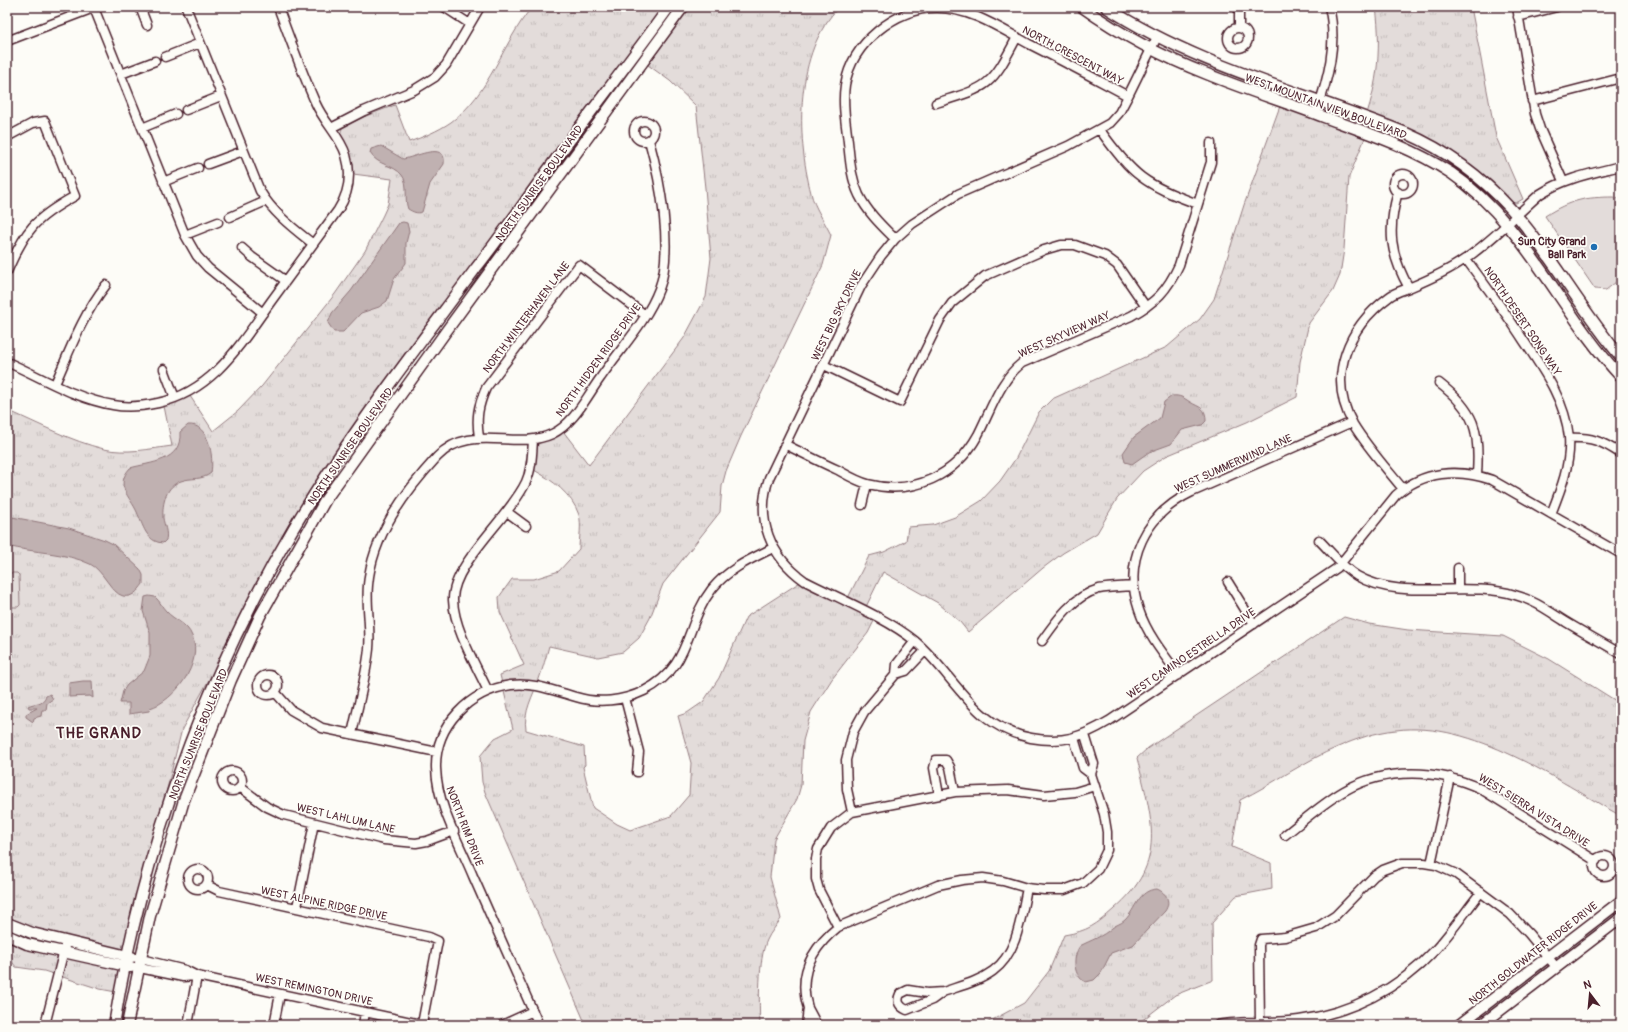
<svg xmlns="http://www.w3.org/2000/svg" width="1628" height="1032" font-family="Pangolin,sans-serif">
  <style>
    .grass { fill: url(#grass-tufts); stroke: #967e82 }
    .garden { fill: #e3dcda; stroke: #967e82 }
    .water { fill: #c0b1b1; stroke: #91777b }
    .lines { fill: none; stroke-linecap: round; stroke-linejoin: round }
    .minor-casing { stroke: #4a1f2b; stroke-width: 11 }
    .tertiary-casing { stroke: #4a1f2b; stroke-width: 13 }
    .minor { stroke: #fdfcf7; stroke-width: 8 }
    .tertiary { stroke: #fdfcf7; stroke-width: 10 }
    .poi-dot { fill: #1f6fb2; stroke: #fdfcf7; stroke-width: 1.5 }
    .labels { text-anchor: middle; stroke-width: 3.5; stroke-linejoin: round; paint-order: stroke }
    .street-label { font-size: 11px; fill: #4a1f2b; stroke: #fdfcf7 }
    .poi-label { font-size: 11px; font-weight: bold; fill: #4a1f2b; stroke: #fdfcf7; text-anchor: end }
    .district-label { font-size: 15px; font-weight: bold; letter-spacing: 1px; fill: #4a1f2b; stroke: #fdfcf7 }
  </style>
  <defs>
    <pattern id="grass-tufts" width="24" height="20" patternUnits="userSpaceOnUse"><rect width="24" height="20" fill="#e3dcda"/><path d="M3 7l-1-3M5 7V3M7 7l1-3M15 17l-1-3M17 17v-4M19 17l1-3" fill="none" stroke="#c4bcbb"/></pattern>
  </defs>
  <rect width="100%" height="100%" fill="#fdfcf7"/>
  <filter id="ink" filterUnits="userSpaceOnUse"><feTurbulence type="fractalNoise" baseFrequency=".025" numOctaves="2"/><feDisplacementMap in="SourceGraphic" scale="8" xChannelSelector="R" yChannelSelector="G"/><feConvolveMatrix kernelMatrix="1 2 1 2 8 2 1 2 1" color-interpolation-filters="sRGB"/></filter>
  <g filter="url(#ink)">
    <path class="grass" d="M532,7H663L485,250L265,572L218,663L182,729L116,992L100,989L44,971L16,967L7,955V410C39,424 71,441 104,449C125,454 150,449 172,446L164,406L190,396L213,431L238,411L262,386L335,294L365,251L383,215L388,204L392,179L353,174C352,159 348,148 340,135L342,128L363,117L395,105L409,142C423,137 438,131 451,122C490,94 502,43 532,7Z
      M691,7H839C795,52 796,135 811,193C814,207 825,222 831,235L823,265L741,436L726,471L722,486L720,512L663,584L650,618L639,638L623,652L598,657L549,646C546,657 543,668 539,679C533,696 523,712 526,730L584,747L585,765L583,767L593,808L617,824L630,830L671,816L689,795L691,763L678,716L687,713L703,702L719,678L746,617L808,577L848,598L869,556L884,552L906,541L908,527L933,525L955,517L981,501L1000,481L1016,458L1039,412L1052,399L1167,347L1200,319L1214,299L1244,205L1280,106L1359,134C1377,93 1382,52 1376,7H1471L1496,137L1523,199L1516,203L1511,202L1487,180L1374,116L1349,177L1344,249L1340,275L1333,291L1309,323L1300,362L1297,397L1247,422L1166,456L1143,471L1117,499L1097,533L1063,553L1043,568L968,632L960,622L938,603L883,572L862,615L874,621L868,633L832,679L811,712L803,741L801,785L797,799L774,839L770,877L781,919C776,926 770,933 767,940C758,959 759,1004 760,1025H586L485,792L482,782L480,756L495,738L513,729L500,675L524,665L500,612L499,597L512,579H534L559,571L579,549C579,539 582,524 579,515C572,494 552,480 534,470L536,445L563,431L589,465L684,338L706,297L711,258L705,188L696,106L670,81L648,65Z
      M1344,617L1369,624L1408,630L1503,636L1549,659L1621,704V816C1556,780 1473,720 1396,730C1376,732 1356,739 1338,747C1304,761 1273,784 1240,800L1232,847L1271,863L1272,889L1236,896L1212,923L1213,980L1175,995L1136,1025H983L1024,1003L1049,971L1064,935C1088,931 1096,925 1114,909C1168,863 1152,819 1137,758L1148,748Z"/>
    <path class="garden" d="M1614,197L1621,199V278L1606,290L1595,289L1545,216C1570,200 1585,197 1614,197Z
      M7,573H17L19,575L20,605L18,607H7Z"/>
    <path class="water" d="M381,146L403,159C414,158 447,140 444,164L430,184L422,212C417,214 413,212 408,209C404,199 409,184 402,175C393,164 378,166 370,153L371,149Z
      M403,222L407,223L409,231L406,243V263L394,279L387,301L379,307L361,313L343,332H334L328,323L332,313L351,291L399,223Z
      M1172,396C1180,395 1184,398 1190,402C1200,408 1206,407 1206,421L1202,425L1182,430L1171,444L1149,452L1132,464L1125,462L1123,453L1134,437L1160,418L1164,402Z
      M188,425C209,423 214,457 211,473C201,481 192,477 181,481C166,486 162,503 163,518C164,525 168,532 166,540L163,543C146,542 143,525 137,512C130,496 114,486 130,468C151,462 182,462 180,432Z
      M7,516L69,528L105,540L113,544L140,569L143,575V584C138,591 132,598 123,596C111,593 103,570 90,564C65,552 34,553 7,546Z
      M149,596L155,597C160,601 162,607 166,611C175,621 187,623 192,636C204,663 174,701 150,708L149,711L129,714V703H120L123,691L127,685L144,671L150,656V633L143,611L145,597Z
      M83,681H92L93,698L90,696L69,697V683Z
      M50,694L53,699L47,703L46,710H42L41,716L34,718L33,722L26,717V714L37,708H29L28,706C36,702 42,705 46,696Z
      M1157,889C1167,893 1171,902 1165,911L1133,945L1111,953L1101,973L1094,980L1086,982C1073,977 1072,957 1080,946C1091,940 1102,937 1112,928C1115,925 1121,924 1125,920C1136,909 1138,890 1157,889Z"/>
    <g class="lines">
      <g class="minor-casing">
        <path id="minor" d="M140,7L147,25
          M186,7L260,191C273,213 293,228 313,244
          M444,7L470,24
          M1239,7V28
          M1517,7L1535,114L1540,129L1563,181
          M94,8L185,235L197,256L208,268L263,313
          M1518,17L1557,7
          M1228 38a10 10 0 1 1 20 0a10 10 0 1 1-20 0Z
          M1157,37L1128,96L1119,113L1110,123L1068,146L958,194L912,224L895,239L881,256L861,286L769,478C755,520 770,556 805,581C838,598 887,618 915,641C956,676 973,727 1031,738C1063,744 1082,737 1109,721L1337,568L1396,495C1423,471 1458,468 1492,480L1621,554
          M7,41L96,7
          M165,57L200,43
          M121,74L155,61
          M1532,101L1621,78
          M936,103C989,87 991,87 1017,37
          M186,110L221,96
          M1316,114C1328,79 1338,43 1329,7
          M634 131a10 10 0 1 1 20 0a10 10 0 1 1-20 0Z
          M142,128L176,114
          M331,128L364,111L414,90L435,77L446,65L480,7
          M1100,130C1133,176 1145,185 1198,204
          M7,137L33,123L45,121L75,196C35,218 25,230 7,272
          M208,164L243,151
          M1393 184a10 10 0 1 1 20 0a10 10 0 1 1-20 0Z
          M163,182L198,168
          M1398,192C1387,230 1390,254 1409,288
          M230,217L266,201
          M185,235L218,222
          M895,239C882,226 868,213 859,195C851,178 850,161 848,142C846,124 842,104 845,85C852,43 895,8 937,8C971,8 1001,29 1029,44C1063,61 1096,79 1128,96
          M242,248L252,257L286,281
          M1466,259C1486,286 1506,313 1524,341C1544,371 1565,400 1569,437C1571,464 1561,489 1551,514
          M7,362C41,377 76,399 113,405C128,408 144,406 158,403C214,391 241,343 272,300C294,270 316,240 338,210C349,193 352,175 346,155C340,136 324,122 316,104C302,73 290,39 278,7
          M824,365L900,402L940,320L952,303L985,276L1044,250L1061,245H1075L1105,256L1117,265L1146,307
          M164,369L175,398
          M1439,383C1475,411 1480,430 1477,474
          M55,384C70,350 83,314 106,285
          M479,437C476,418 478,406 486,388L579,265L645,315
          M1569,438C1591,437 1602,441 1621,454
          M786,445C803,453 820,462 838,470C847,475 857,481 868,484C914,496 956,475 978,435C991,410 1000,380 1022,363L1131,316C1156,302 1167,291 1179,265L1211,162V143
          M1403,489C1386,468 1367,447 1353,424C1326,376 1348,327 1389,297C1395,292 1404,290 1411,287C1430,279 1448,271 1465,259C1491,242 1516,215 1540,194C1565,178 1593,173 1621,166
          M862,505L867,484
          M507,512L526,526
          M1319,540C1331,552 1342,567 1357,576C1402,602 1466,580 1515,595C1534,600 1550,612 1566,622C1584,633 1603,643 1621,654
          M1228,582L1254,624
          M1458,589V568
          M1042,641C1056,621 1073,596 1099,589C1110,587 1122,587 1133,586
          M896,674L906,671L925,651
          M258 685a10 10 0 1 1 20 0a10 10 0 1 1-20 0Z
          M1179,675C1164,655 1147,634 1139,610C1122,560 1146,514 1192,492L1352,422
          M488,691C476,665 454,629 453,600C452,564 510,517 526,482C532,469 532,454 533,440
          M275,692L291,710L322,728L437,752
          M625,698L639,752L637,772
          M352,734C358,706 366,677 369,649C371,627 366,606 368,585C372,536 405,492 437,457C470,422 515,451 552,434C574,424 587,396 601,377C620,349 647,321 659,289C674,250 660,180 649,140
          M1074,738L1083,768L1091,774
          M222 781a10 10 0 1 1 20 0a10 10 0 1 1-20 0Z
          M240,787L267,807L284,815L384,840L416,843L427,841L454,831
          M939,795L934,768L936,760H946L950,767L955,792
          M852,812L847,789L846,760L853,732L864,712L896,674L897,664L915,641
          M1285,835C1304,820 1323,803 1344,791C1385,767 1439,769 1481,789L1596,861
          M1594 866a10 10 0 1 1 20 0a10 10 0 1 1-20 0Z
          M1431,864L1450,777
          M188 879a10 10 0 1 1 20 0a10 10 0 1 1-20 0Z
          M207,885L219,891L429,937L438,941L422,1024
          M297,907L314,823
          M838,927L819,890L816,879V859L818,849L831,828L852,812L955,792L1008,790L1044,795L1075,792L1095,786
          M137,958L185,970L197,976L425,1025
          M135,967L183,977L196,976
          M908,990L927,993L943,992L932,1000L907,1010C900,1007 896,1002 900,994Z
          M943,992C960,986 978,982 993,971C1018,953 1021,916 1027,888
          M808,1008C797,974 812,948 838,927L938,885L962,880L983,878L1003,881L1027,888L1044,890H1064L1083,883L1098,869L1107,850V832L1104,814L1091,774L1094,764L1085,735
          M1318,1017L1320,1025
          M1260,1023L1259,945L1261,939L1285,937L1316,928L1335,916L1374,876L1383,870L1402,863H1424L1436,865L1456,874L1510,914L1529,934L1556,967
          M45,1025L65,946
          M188,1025L197,976
          M274,1025L280,994
          M363,1025L365,1012
          M502,1025L533,1011
          M539,1025C517,975 495,925 473,876C459,842 437,805 436,768C435,725 470,691 511,685C534,682 554,691 576,697C598,704 623,701 644,691C693,666 684,625 712,589C728,569 751,559 773,548
          M806,1025L808,1008L817,1025
          M1218,1025C1244,1020 1272,1024 1299,1020C1350,1013 1399,989 1434,951C1451,933 1465,912 1481,892"/>
      </g>
      <g class="tertiary-casing">
        <path id="tertiary" d="M1082,7C1120,34 1163,57 1207,74C1246,90 1285,102 1324,117C1368,133 1411,147 1451,173C1526,224 1560,312 1621,377
          M1106,7C1198,67 1305,92 1406,133C1445,150 1482,177 1511,209C1552,255 1581,310 1621,357
          M7,923L32,933L132,957
          M7,935L27,944L131,967
          M114,1025C142,852 204,679 293,529C347,437 413,353 476,268C503,234 527,198 553,163C591,111 631,60 669,7
          M127,1025L150,916L184,800L231,680L260,616L326,499L447,330L683,7
          M1459,1025L1621,901
          M1481,1025L1621,918"/>
      </g>
      <use href="#minor" class="minor"/>
      <use href="#tertiary" class="tertiary"/>
    </g>
  </g>
  <circle class="poi-dot" cx="1594" cy="247" r="4"/>
  <g class="labels">
    <g class="street-label">
      <text transform="translate(1073 55) rotate(28)" y="4">NORTH CRESCENT WAY</text>
      <text transform="translate(1326 106) rotate(20)" y="4">WEST MOUNTAIN VIEW BOULEVARD</text>
      <text transform="translate(539 183) rotate(-54)" y="4">NORTH SUNRISE BOULEVARD</text>
      <text transform="translate(836 315) rotate(-64)" y="4">WEST BIG SKY DRIVE</text>
      <text transform="translate(526 317) rotate(-53)" y="4">NORTH WINTERHAVEN LANE</text>
      <text transform="translate(1523 321) rotate(56)" y="4">NORTH DESERT SONG WAY</text>
      <text transform="translate(1064 334) rotate(-24)" y="4">WEST SKYVIEW WAY</text>
      <text transform="translate(598 360) rotate(-54)" y="4">NORTH HIDDEN RIDGE DRIVE</text>
      <text transform="translate(350 446) rotate(-55)" y="4">NORTH SUNRISE BOULEVARD</text>
      <text transform="translate(1233 463) rotate(-24)" y="4">WEST SUMMERWIND LANE</text>
      <text transform="translate(1191 653) rotate(-34)" y="4">WEST CAMINO ESTRELLA DRIVE</text>
      <text transform="translate(198 734) rotate(-68)" y="4">NORTH SUNRISE BOULEVARD</text>
      <text transform="translate(1534 810) rotate(32)" y="4">WEST SIERRA VISTA DRIVE</text>
      <text transform="translate(346 818) rotate(13)" y="4">WEST LAHLUM LANE</text>
      <text transform="translate(465 826) rotate(69)" y="4">NORTH RIM DRIVE</text>
      <text transform="translate(324 903) rotate(12)" y="4">WEST ALPINE RIDGE DRIVE</text>
      <text transform="translate(1533 953) rotate(-38)" y="4">NORTH GOLDWATER RIDGE DRIVE</text>
      <text transform="translate(314 989) rotate(12)" y="4">WEST REMINGTON DRIVE</text>
    </g>
    <g class="poi-label">
      <text x="1586" y="245">Sun City Grand<tspan x="1586" dy="13">Ball Park</tspan></text>
    </g>
    <g class="district-label">
      <text x="99" y="738">THE GRAND</text>
    </g>
  </g>
  <rect width="1628" height="1032" fill="none" stroke="#fdfcf7" stroke-width="24"/>
  <rect x="12" y="12" width="1604" height="1008" fill="none" stroke="#4a1f2b" stroke-width="1.5" filter="url(#ink)"/>
  <g transform="translate(1590 994) rotate(344)" stroke="#fdfcf7" stroke-width="3" paint-order="stroke">
  <path d="M0-3L7 15L0 10L-7 15Z" fill="#4a1f2b"/>
  <text y="-6" font-size="11" font-weight="bold" text-anchor="middle" fill="#4a1f2b">N</text>
  </g>
</svg>
